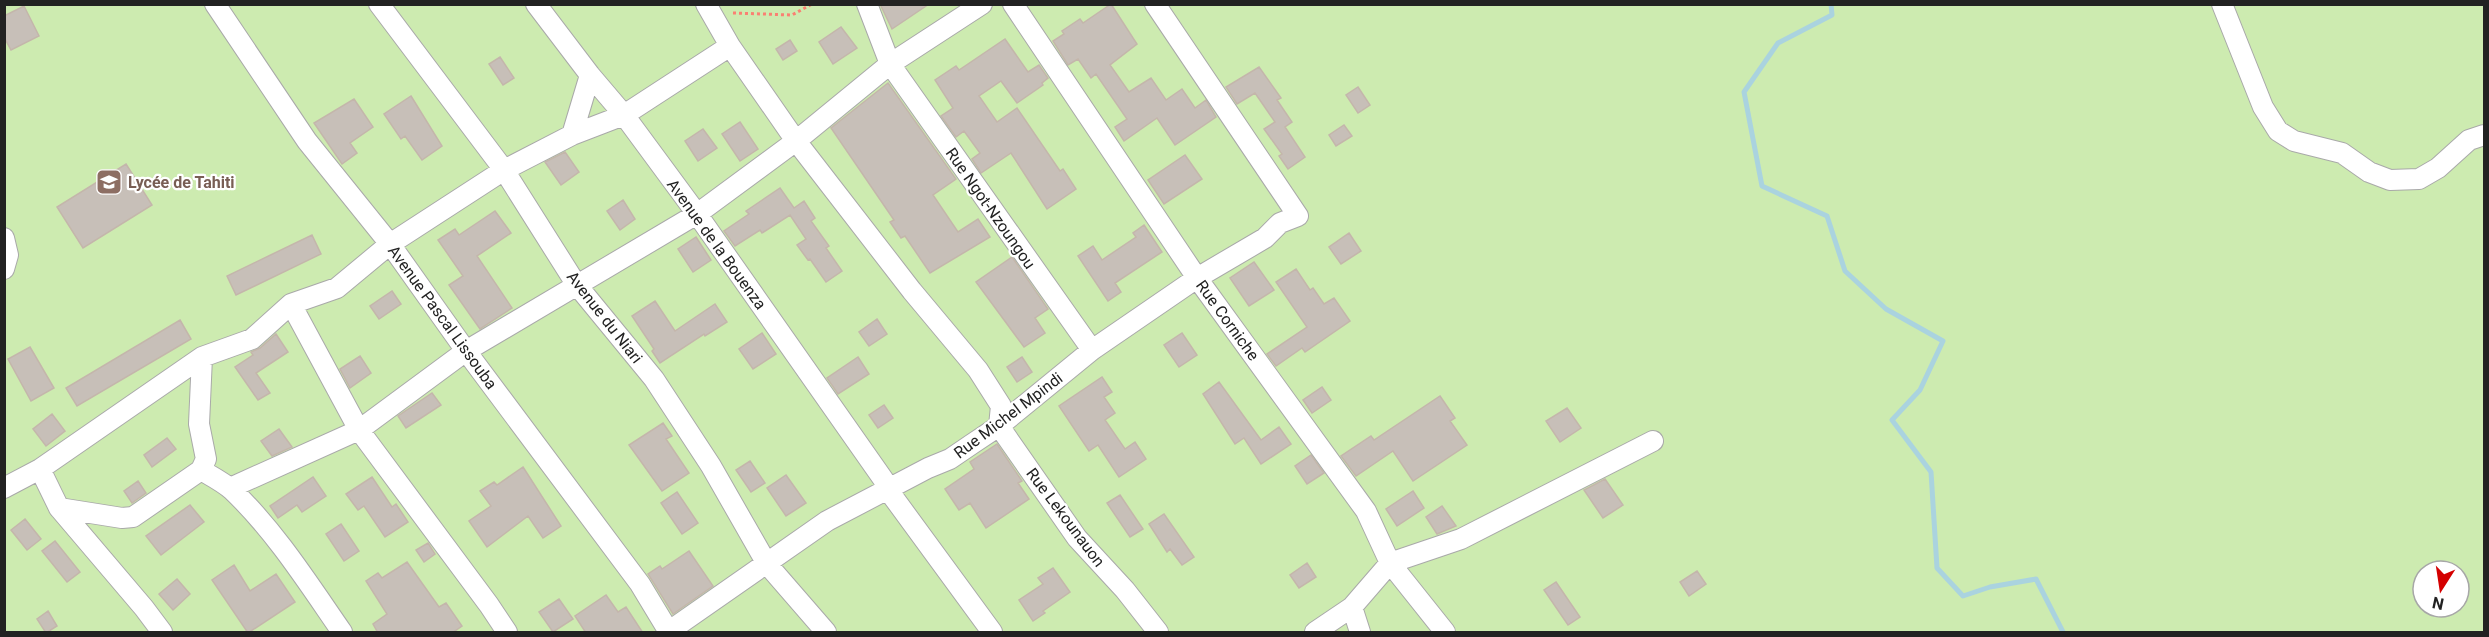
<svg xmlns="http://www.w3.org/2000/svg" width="2489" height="637" font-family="Roboto,sans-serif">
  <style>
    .grass { fill: #cdebb0; fill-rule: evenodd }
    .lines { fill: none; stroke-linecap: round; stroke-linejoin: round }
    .stream { stroke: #aad3df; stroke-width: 5 }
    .building { fill: #c7bfb8; stroke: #c4b6ab; stroke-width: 1.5 }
    .minor-casing { stroke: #a9a9a9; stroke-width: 22 }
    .path { stroke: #fa8072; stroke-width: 3; stroke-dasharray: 3 3; stroke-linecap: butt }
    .minor { stroke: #fff; stroke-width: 20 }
    .labels { text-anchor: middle; stroke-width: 4.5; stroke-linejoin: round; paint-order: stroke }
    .education-label { font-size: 16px; font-weight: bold; fill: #785e54; stroke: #fff; text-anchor: start }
    .street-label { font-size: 16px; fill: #222; stroke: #fff }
  </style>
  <rect width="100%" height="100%" fill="#f2efe9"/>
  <path class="grass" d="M4,5H2484V632H5ZM2423,571H2459V607H2423Z"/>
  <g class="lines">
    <path class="stream" d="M1831,4L1832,15L1778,43L1744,92L1762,186L1827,216L1845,271L1886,309L1943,341L1920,390L1892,420L1931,472L1937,568L1963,596L1990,587L2036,579L2063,632"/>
  </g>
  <path class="building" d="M880,4H929L892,29Z
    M1111,4L1137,44L1110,65L1129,92L1151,78L1166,100L1182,89L1195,108L1206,100L1216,117L1175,145L1157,118L1124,141L1115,127L1127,119L1096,74L1091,78L1078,59L1068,65L1053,41L1064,34L1062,31L1080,19L1083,23Z
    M24,6L39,36L11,50L4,37V16Z
    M841,27L857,48L833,64L819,42Z
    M1005,39L1028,72L1039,65L1048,78L1042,83L1043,85L1017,103L1001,81L979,96L997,122L1017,108L1060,171L1063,169L1076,189L1047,209L1011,153L981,173L972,159L980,153L964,131L956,137L941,116L953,108L935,80L956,66L959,70Z
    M790,40L797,51L783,60L776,49Z
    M500,57L514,78L503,85L489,64Z
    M1259,67L1281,98L1277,100L1292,122L1285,127L1305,157L1288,169L1279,156L1282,154L1264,129L1275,122L1255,93L1237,104L1226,87Z
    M888,83L956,179L933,195L958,232L978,219L990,237L930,273L905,236L901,238L890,222L894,220L831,128Z
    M1358,87L1370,105L1358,113L1346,95Z
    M411,96L442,146L422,160L405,136L401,139L384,114Z
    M354,99L373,127L350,143L357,153L342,164L314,123Z
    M740,122L758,149L740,161L722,134Z
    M1344,125L1352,136L1336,146L1329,135Z
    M703,129L717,148L698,161L685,141Z
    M565,152L579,172L561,185L545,162Z
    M1185,155L1202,179L1164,204L1148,180Z
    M126,164L152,205L83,248L57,207Z
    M780,188L794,208L804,201L815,218L811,221L829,246L826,248L842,271L826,282L810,259L808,260L797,245L806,239L790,215L762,233L760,230L735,246L724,231L749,214L746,211Z
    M623,200L635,219L620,230L607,211Z
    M495,211L511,233L477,256L512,308L480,329L449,285L463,276L438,240L455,229L459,235Z
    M1144,225L1162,252L1115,283L1121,292L1108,301L1078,256L1093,246L1102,260L1136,237L1133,233Z
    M1349,233L1361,251L1341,264L1329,247Z
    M312,235L321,254L236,295L227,276Z
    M696,237L711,260L693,272L678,249Z
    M1012,257L1048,309L1035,318L1045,333L1024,347L976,282Z
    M1254,262L1274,290L1249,306L1230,278Z
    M1296,269L1310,290L1313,288L1324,304L1334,298L1350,321L1305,352L1302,348L1276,366L1267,354L1307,327L1276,282Z
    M392,291L401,304L379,319L370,306Z
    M655,301L675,331L715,304L727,322L705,336L704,334L660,363L652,351L654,349L632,316Z
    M877,319L887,334L869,346L859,332Z
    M180,320L191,339L77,406L66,388Z
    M762,333L776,354L753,369L739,349Z
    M1182,333L1197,355L1179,367L1164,345Z
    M276,334L288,352L256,373L270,393L258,400L235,367L253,355L251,352L260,348Z
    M30,347L54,388L31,401L8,359Z
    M360,356L371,373L350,388L340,369Z
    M858,357L869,374L838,394L827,378Z
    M1022,357L1032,372L1017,382L1007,367Z
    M1102,377L1112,392L1104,397L1115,413L1105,420L1125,449L1135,442L1146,459L1119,477L1098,445L1089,451L1059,406Z
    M1219,382L1261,440L1279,427L1291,444L1261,464L1244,438L1235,444L1203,394Z
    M1322,387L1331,400L1312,413L1303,400Z
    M432,393L441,405L406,428L398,416Z
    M1440,396L1455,418L1450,421L1467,445L1413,481L1393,451L1356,476L1341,456L1371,436L1374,440Z
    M884,405L893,418L878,428L869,415Z
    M1567,408L1581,428L1560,442L1546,421Z
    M52,414L65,431L46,446L33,429Z
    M663,423L672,436L666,439L689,473L662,491L629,445Z
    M279,429L292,447L272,456L261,441Z
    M167,438L176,449L152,467L144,455Z
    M997,444L1022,481L1018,483L1029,499L986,528L970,503L959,510L945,489L974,469L970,462Z
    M1311,455L1324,473L1307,484L1295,466Z
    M750,461L765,483L751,492L736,470Z
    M523,467L561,526L543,538L528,516L487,547L469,521L491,506L480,491L494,482L497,485Z
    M786,475L806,503L786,516L767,488Z
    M313,477L326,496L302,512L297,505L278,518L270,506Z
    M372,477L392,507L396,504L408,522L385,537L364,506L358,510L346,494Z
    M1605,479L1623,505L1603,518L1584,490Z
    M138,481L146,493L132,503L124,491Z
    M1413,491L1424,508L1397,526L1386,509Z
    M677,492L698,523L682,534L661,503Z
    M1120,495L1143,529L1130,537L1107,503Z
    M190,505L204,522L161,555L146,536Z
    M1442,506L1456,526L1437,534L1426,517Z
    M1164,514L1194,557L1182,565L1170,549L1167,552L1149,524Z
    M25,519L41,539L27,550L11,530Z
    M341,524L359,551L344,561L326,534Z
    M55,541L80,572L67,582L42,551Z
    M428,543L435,554L424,562L416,550Z
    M689,551L713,586L673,614L648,574L660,566L662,569Z
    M407,562L439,607L446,603L462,626L452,633H378L373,624L387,614L366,581L378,573L382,578Z
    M1307,563L1316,577L1299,588L1290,575Z
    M234,565L250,591L276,574L295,602L248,633L212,580Z
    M1053,568L1070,592L1043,611L1045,613L1033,621L1019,600L1043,584L1038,578Z
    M1697,571L1706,584L1689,596L1680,582Z
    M177,579L190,594L173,610L159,594Z
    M1556,582L1580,617L1568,625L1544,590Z
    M606,595L618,612L626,607L643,633H586L575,616Z
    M559,599L573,619L553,632L539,612Z
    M48,611L57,626L46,633L37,619Z"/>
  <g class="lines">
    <g class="minor-casing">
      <path id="minor" d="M215,4L307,141L390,244L466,351L640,584L669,632
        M379,4L504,170L576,284L654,379L711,466L767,564L826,632
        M536,4L590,75L624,115L697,214L883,479L888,490L992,632
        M706,4L730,46L796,141L912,291L978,370L1001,406L999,426L1077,538L1125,590L1158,632
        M867,4L890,64L1092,350
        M1013,4L1197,278L1366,511L1390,563L1445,632
        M2222,4L2263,107L2278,131L2294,141L2342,153L2369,172L2390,180L2419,179L2438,168L2469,140L2484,135
        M572,135L590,75
        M4,238L8,255L4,269
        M291,304L359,430L489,605L507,632
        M202,357L199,424L206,459L201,470C211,476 223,482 232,490C275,531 308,583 342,632
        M40,469L59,508L144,608L162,632
        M4,488L40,469L202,357L252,339L291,304L337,288L390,244L504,170L572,135L624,115L730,46
        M230,488L359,430L466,351L697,214L796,141L890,64L982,4
        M59,508L122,518L133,517L201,470
        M1352,607L1360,632
        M668,632L827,521L928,468L950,459L972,444L999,426L1092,350L1197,278L1265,238L1280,223L1298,216L1155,4
        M1315,632L1352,607L1390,563L1461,539L1653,441"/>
    </g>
    <path class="path" d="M733,13L792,15L812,4"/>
    <use href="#minor" class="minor"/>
  </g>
  <defs>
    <g id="school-square" transform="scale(1.35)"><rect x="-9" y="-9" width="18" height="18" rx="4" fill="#8d6e63" stroke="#fff"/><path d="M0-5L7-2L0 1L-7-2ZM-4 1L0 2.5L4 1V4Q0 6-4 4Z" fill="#fff"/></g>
  </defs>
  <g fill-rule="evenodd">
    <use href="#school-square" x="109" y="182"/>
  </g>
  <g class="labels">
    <g class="education-label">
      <text x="128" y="188">Lycée de Tahiti</text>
    </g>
    <g class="street-label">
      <text transform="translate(991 208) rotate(55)" y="6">Rue Ngot-Nzoungou</text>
      <text transform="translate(717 244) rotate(54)" y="6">Avenue de la Bouenza</text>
      <text transform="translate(443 317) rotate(54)" y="6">Avenue Pascal Lissouba</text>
      <text transform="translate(605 317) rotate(52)" y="6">Avenue du Niari</text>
      <text transform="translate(1228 320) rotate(54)" y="6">Rue Corniche</text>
      <text transform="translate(1008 415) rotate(-37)" y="6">Rue Michel Mpindi</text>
      <text transform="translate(1066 517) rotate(53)" y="6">Rue Lekounauon</text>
    </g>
  </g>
  <rect width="2489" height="637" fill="none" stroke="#222222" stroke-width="12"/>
  <g transform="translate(2441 589) rotate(192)"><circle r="28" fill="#ffffff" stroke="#a7a7a7" stroke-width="1.5"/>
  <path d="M0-4.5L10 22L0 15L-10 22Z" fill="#d40000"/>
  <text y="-9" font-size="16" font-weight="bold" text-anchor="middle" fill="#222222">N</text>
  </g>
</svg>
